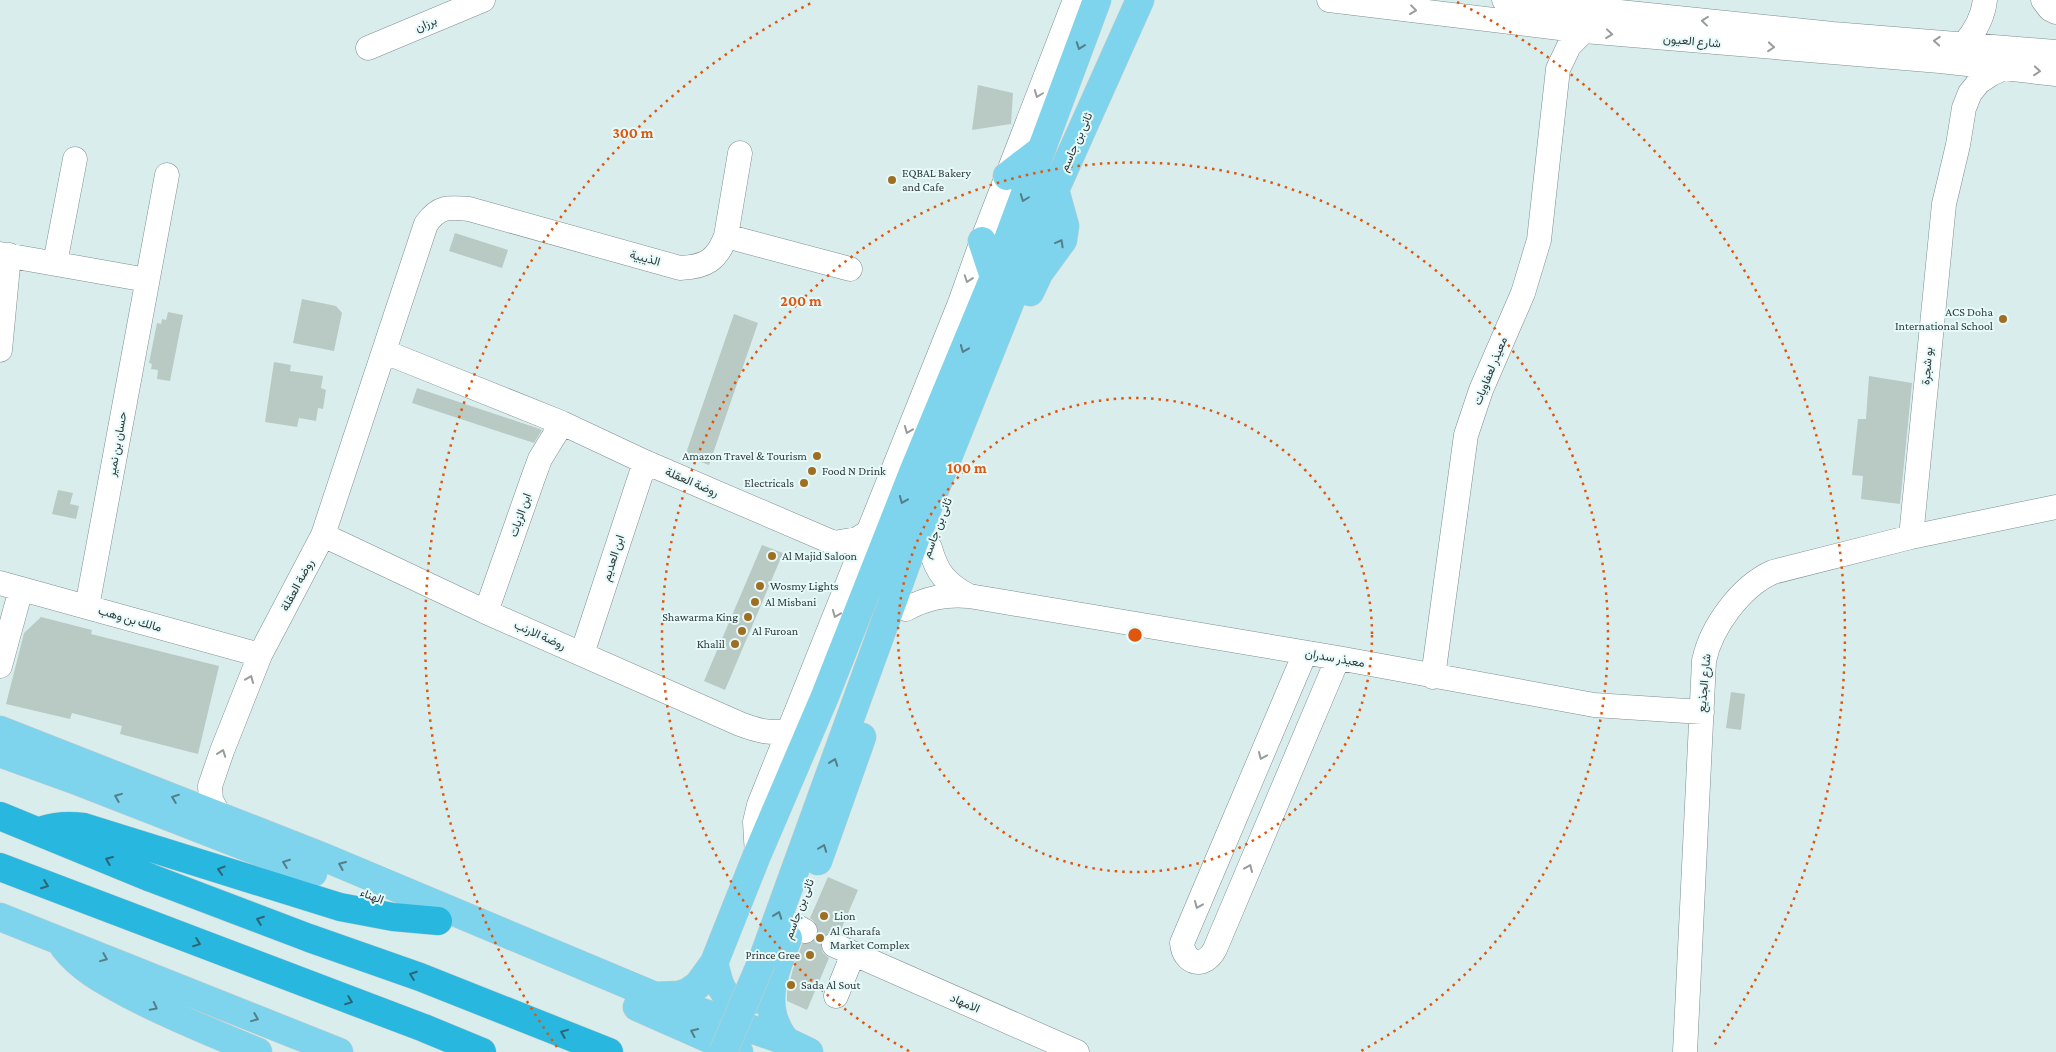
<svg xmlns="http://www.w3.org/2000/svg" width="2056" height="1052" font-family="'Crimson Pro',Vazirmatn,serif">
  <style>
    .building { fill: #b9cac4 }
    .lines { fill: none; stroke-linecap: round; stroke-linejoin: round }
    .minor-tunnel { stroke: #b8c9c9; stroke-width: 24; stroke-dasharray: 24 12; stroke-linecap: butt }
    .minor-casing { stroke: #7d8e8f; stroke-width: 25 }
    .major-casing { stroke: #cacccc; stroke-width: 29 }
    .highway-casing { stroke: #cacccc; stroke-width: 29 }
    .minor { stroke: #fff; stroke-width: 24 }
    .major { stroke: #7ed4ec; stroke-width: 28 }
    .highway { stroke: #28b7df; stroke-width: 28 }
    .major-bridge-casing { stroke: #cacccc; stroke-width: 29; stroke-linecap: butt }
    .major-bridge { stroke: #7ed4ec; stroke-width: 28 }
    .oneway { stroke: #989c9c }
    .oneway2 { stroke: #547f8a }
    .oneway3 { stroke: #2e6574 }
    .ring { fill: none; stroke: #df570e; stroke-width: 2.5; stroke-dasharray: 2.5 5 }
    .poi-dot { fill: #9f6e22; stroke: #e7fafa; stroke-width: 2 }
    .labels { text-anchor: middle; stroke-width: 4; stroke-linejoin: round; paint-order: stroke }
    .street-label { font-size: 12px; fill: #32393a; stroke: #e7fafa }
    .poi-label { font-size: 12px; fill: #32393a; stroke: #e7fafa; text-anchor: start }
    .centre { fill: #df570e; stroke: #e7fafa; stroke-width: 2.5 }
    .ring-label { font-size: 15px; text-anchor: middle; font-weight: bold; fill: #df570e; stroke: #e7fafa; stroke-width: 4; stroke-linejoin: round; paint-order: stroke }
  </style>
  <rect width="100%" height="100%" fill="#daeded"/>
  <path class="building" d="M978,85L1013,93L1011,124L972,130Z
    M455,233L508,250L502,268L449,251Z
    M302,299L336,306L342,313L334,351L293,343Z
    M168,312L183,315L170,381L157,379L158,370L151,369L152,364L149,363L157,323L161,324L162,319L166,320Z
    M734,314L758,323L709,465L685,456Z
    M274,362L291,365L290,371L323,376L321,388L326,390L323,409L318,408L316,421L299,418L297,427L265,422Z
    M1869,376L1912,383L1900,504L1861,499L1863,476L1852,475L1858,419H1866Z
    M417,388L540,429L542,430L534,443L412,403Z
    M58,490L73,493L70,504L79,506L76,519L52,514Z
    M762,545L783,553L725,690L704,681Z
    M41,617L92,630L91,634L219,666L198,754L120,734L122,726L72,713L70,719L6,704L24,633Z
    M1731,692L1745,694L1741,730L1726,728Z
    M828,877L858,890L840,932L833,931L826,934L821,940L820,946L823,953L829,958L807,1010L787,1001V992L793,969L802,944L812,943L817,937L819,931L817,924L810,918Z"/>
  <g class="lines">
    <path class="minor-tunnel" d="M805,931L834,945"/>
    <g class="minor-casing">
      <path id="minor" d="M1329,0L1584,31L1940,61L2056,74
        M1504,0L1833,34L2056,52
        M2043,0L2050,9L2056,12
        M1965,43C1976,30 1983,17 1985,0
        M368,48L483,0
        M726,236L850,269
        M0,254L147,280
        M55,263L75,159
        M0,350L9,255
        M385,352L562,423L645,462L834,543L857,539L867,533
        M323,535L486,612L740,724C756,730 772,735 789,730
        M1911,537L1944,204L1958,145L1964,108L1970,93L1979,82L1991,74L2004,68
        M930,548C937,573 946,584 969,596
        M0,583L260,655
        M87,607L167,175
        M906,609C927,598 945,594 969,596L1338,658L1594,705L1702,712
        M486,612L533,478L540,459L562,423
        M1305,653L1182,943C1184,965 1205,969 1215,949L1338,658
        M582,654L645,462
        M0,666L21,589
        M1433,677L1466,435L1481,390L1523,293L1539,240L1558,69L1569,46L1584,31
        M219,815L211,800L210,786L222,751L260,655L323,535L426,224C439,206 448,207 469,209L680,268C706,267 717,260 726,236L740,153
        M757,855L755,822L759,805L960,303L982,241L1075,0
        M794,925L805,931
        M834,945L1077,1052
        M836,996L853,954
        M1685,1052L1704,661C1711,627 1741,586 1773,572L1911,537L2056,507"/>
    </g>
    <g class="major-casing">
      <path id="major" d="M1007,176L1042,149
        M982,241L994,277
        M1030,292L1039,273L1063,240L1065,226L1055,190
        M0,730L321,856L655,996L786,1041L809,1052
        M0,753L72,779L313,873
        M818,861L862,737
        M0,917L339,1052
        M64,947C82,970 106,982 132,996C172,1017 215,1034 258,1052
        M762,961L916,537L1055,190L1140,0
        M714,963C717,973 718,985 725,993C735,1003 755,1003 765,993
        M655,996L679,995L688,992L698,985L714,963L757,855L825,696L914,470L994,277L1097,0
        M637,1007L739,1052
        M786,1041C759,1008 774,973 788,938"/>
    </g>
    <g class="highway-casing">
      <path id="highway" d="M0,816L151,878L309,938L420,977L609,1052
        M43,830C57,825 69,825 84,827L340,907L393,917L438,921
        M0,867L424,1028L482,1052"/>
    </g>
    <use href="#minor" class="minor"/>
    <use href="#major" class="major"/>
    <use href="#highway" class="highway"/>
    <g class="major-bridge-casing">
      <path id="major-bridge" d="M723,1052L762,961"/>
    </g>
    <use href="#major-bridge" class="major-bridge"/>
  </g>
  <defs><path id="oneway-chevron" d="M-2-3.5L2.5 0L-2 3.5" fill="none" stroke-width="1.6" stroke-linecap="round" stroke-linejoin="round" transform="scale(1.25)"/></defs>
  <g class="oneway">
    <use href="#oneway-chevron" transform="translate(1413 10) rotate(7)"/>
    <use href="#oneway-chevron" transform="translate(1705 21) rotate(-174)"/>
    <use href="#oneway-chevron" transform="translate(1609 34) rotate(6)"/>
    <use href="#oneway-chevron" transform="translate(1937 41) rotate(-176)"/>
    <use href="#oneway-chevron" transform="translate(1771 47) rotate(5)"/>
    <use href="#oneway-chevron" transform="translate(2037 71) rotate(5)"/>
    <use href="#oneway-chevron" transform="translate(1038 94) rotate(111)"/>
    <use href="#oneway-chevron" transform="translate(968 279) rotate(109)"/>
    <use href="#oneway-chevron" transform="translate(908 430) rotate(112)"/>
    <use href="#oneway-chevron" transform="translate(836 614) rotate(112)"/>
    <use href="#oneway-chevron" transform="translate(250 679) rotate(-68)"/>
    <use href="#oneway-chevron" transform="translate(222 753) rotate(-70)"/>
    <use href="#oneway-chevron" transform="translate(1262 756) rotate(113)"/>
    <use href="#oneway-chevron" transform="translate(1249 868) rotate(-67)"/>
    <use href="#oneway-chevron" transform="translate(1198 905) rotate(113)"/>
  </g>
  <g class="oneway2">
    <use href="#oneway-chevron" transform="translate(1080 46) rotate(110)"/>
    <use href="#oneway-chevron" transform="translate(1024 198) rotate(111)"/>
    <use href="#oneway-chevron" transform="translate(1060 243) rotate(-61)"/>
    <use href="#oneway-chevron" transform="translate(964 349) rotate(112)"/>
    <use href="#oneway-chevron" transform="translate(903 500) rotate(112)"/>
    <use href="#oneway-chevron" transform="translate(834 762) rotate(-70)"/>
    <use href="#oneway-chevron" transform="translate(118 797) rotate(-158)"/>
    <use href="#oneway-chevron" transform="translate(175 798) rotate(-159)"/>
    <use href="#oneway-chevron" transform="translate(823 848) rotate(-69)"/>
    <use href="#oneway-chevron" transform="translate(286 863) rotate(-159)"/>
    <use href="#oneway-chevron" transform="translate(342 865) rotate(-157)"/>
    <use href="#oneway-chevron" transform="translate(778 915) rotate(-70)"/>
    <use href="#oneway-chevron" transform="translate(104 958) rotate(22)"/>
    <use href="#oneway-chevron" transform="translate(154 1007) rotate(27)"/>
    <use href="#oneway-chevron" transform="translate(255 1018) rotate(22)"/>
    <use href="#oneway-chevron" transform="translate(694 1032) rotate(-156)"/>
  </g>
  <g class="oneway3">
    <use href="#oneway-chevron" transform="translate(109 860) rotate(-157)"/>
    <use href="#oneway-chevron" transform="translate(221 870) rotate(-163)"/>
    <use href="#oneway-chevron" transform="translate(45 885) rotate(21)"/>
    <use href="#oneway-chevron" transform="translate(260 920) rotate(-159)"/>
    <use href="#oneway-chevron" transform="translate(197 943) rotate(21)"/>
    <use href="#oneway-chevron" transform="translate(413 975) rotate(-160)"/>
    <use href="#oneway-chevron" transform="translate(349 1001) rotate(21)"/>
    <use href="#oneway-chevron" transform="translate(564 1033) rotate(-158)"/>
  </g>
  <g class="ring">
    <circle cx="1135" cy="635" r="237"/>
    <path d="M909 1051A473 473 0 1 1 1361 1051"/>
    <path d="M557 1047A710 710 0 0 1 813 2M1457 2A710 710 0 0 1 1713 1047"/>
  </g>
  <g class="poi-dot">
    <circle cx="892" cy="180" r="5"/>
    <circle cx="2003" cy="319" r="5"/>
    <circle cx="817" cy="456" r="5"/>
    <circle cx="812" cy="471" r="5"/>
    <circle cx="804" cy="483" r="5"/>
    <circle cx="772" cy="556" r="5"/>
    <circle cx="760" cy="586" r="5"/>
    <circle cx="755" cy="602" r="5"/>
    <circle cx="748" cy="617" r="5"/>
    <circle cx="742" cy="631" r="5"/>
    <circle cx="735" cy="644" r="5"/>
    <circle cx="824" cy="916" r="5"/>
    <circle cx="820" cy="938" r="5"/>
    <circle cx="810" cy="955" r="5"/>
    <circle cx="791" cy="985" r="5"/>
  </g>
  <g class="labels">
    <g class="street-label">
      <text transform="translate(426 24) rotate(-23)" y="4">برزان</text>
      <text transform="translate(1692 41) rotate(5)" y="4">شارع العيون</text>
      <text transform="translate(1076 142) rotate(-66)" y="4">ثانى بن جاسم</text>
      <text transform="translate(645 258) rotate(15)" y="4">الذيبية</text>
      <text transform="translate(1927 366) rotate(-85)" y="4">بو شجرة</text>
      <text transform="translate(1490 371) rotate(-68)" y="4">معيذر لعفاويات</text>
      <text transform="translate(117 444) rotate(-80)" y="4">حسان بن نمير</text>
      <text transform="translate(692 482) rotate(23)" y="4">روضة العقلة</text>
      <text transform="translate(520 515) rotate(-71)" y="4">ابن الزيات</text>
      <text transform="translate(937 528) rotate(-69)" y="4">ثانى بن جاسم</text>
      <text transform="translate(613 558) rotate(-72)" y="4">ابن العديم</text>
      <text transform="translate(297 585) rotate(-62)" y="4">روضة العقلة</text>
      <text transform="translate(130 619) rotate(16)" y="4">مالك بن وهب</text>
      <text transform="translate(540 635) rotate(24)" y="4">روضة الارنب</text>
      <text transform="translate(1335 658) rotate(10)" y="4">معيذر سدران</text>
      <text transform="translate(1704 683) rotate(-85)" y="4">شارع الجذيع</text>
      <text transform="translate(372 896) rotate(21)" y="4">الهناء</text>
      <text transform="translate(799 909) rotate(-69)" y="4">ثانى بن جاسم</text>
      <text transform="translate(965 1003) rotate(24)" y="4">الامهاد</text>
    </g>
    <g class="poi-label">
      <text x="902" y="177">EQBAL Bakery<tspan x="902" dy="14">and Cafe</tspan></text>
      <text x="1993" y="316" text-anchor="end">ACS Doha<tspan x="1993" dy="14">International School</tspan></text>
      <text x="807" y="460" text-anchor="end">Amazon Travel &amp; Tourism</text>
      <text x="822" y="475">Food N Drink</text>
      <text x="794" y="487" text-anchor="end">Electricals</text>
      <text x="782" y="560">Al Majid Saloon</text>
      <text x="770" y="590">Wosmy Lights</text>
      <text x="765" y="606">Al Misbani</text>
      <text x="738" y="621" text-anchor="end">Shawarma King</text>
      <text x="752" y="635">Al Furoan</text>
      <text x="725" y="648" text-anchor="end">Khalil</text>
      <text x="834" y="920">Lion</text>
      <text x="830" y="935">Al Gharafa<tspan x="830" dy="14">Market Complex</tspan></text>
      <text x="800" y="959" text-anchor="end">Prince Gree</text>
      <text x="801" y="989">Sada Al Sout</text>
    </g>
  </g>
  <circle cx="1135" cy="635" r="8" class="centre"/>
  <g class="ring-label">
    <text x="633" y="138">300 m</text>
    <text x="801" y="306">200 m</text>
    <text x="967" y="473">100 m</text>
  </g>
</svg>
